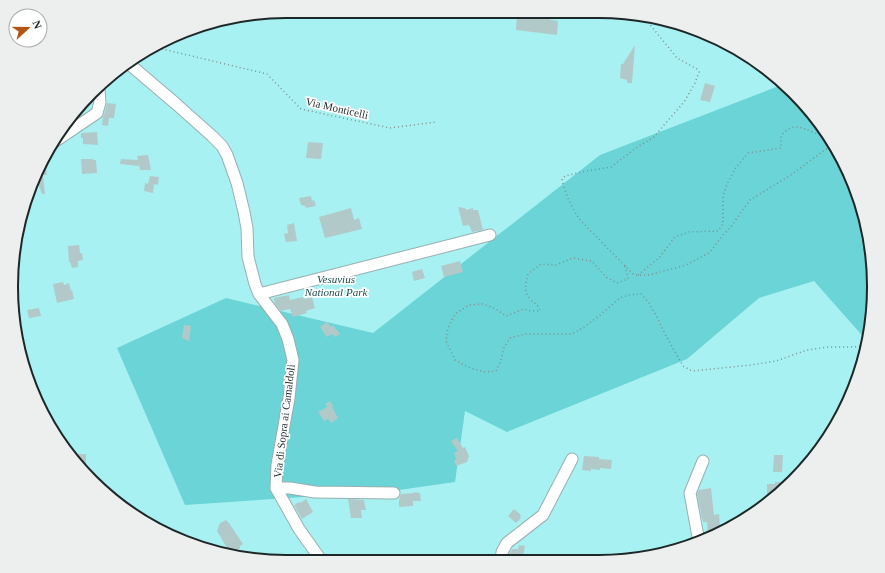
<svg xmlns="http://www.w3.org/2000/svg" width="885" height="573" font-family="Georgia,serif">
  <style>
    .green { fill: #a8f1f3 }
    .forest { fill: #6ad4d7 }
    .building { fill: #b2c9c9 }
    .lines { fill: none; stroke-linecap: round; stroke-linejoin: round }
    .minor-casing { stroke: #99afb0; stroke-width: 13 }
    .path { stroke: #7f8f8f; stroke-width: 1.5; stroke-dasharray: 1 3; stroke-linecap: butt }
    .minor { stroke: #fff; stroke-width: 11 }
    .labels { text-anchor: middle; stroke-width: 3.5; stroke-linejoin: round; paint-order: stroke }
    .street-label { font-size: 11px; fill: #1e2727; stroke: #fff }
    .park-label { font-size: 11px; font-style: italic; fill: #1b4a4c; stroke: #fff }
    .rim { fill: none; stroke: #1e2727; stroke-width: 2 }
  </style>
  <rect width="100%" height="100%" fill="#e3fbfb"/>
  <path class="green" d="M287,11L635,13L720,39L780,80L817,119L846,165L865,215L873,269L872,323L859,375L837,424L805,468L766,505L720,534L670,553L616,561L250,560L165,534L105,493L48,424L20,358L12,268L32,181L68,119L133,58L198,26Z"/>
  <path class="forest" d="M784,84L817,119L846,165L865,215L873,269L872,323L867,341L814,281L759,298L687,359L507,432L465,411L455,482L364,495L319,496L185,505L117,348L226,298L373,333L600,155Z"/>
  <path class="building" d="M540,13H548V19L558,21L557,35L516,30L517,16L540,18Z
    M635,45L632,83H627V80L620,78L621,64H623Z
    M705,83L715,86L710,102L700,100Z
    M107,103L116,104L114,118H109L108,126L102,125L103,118H102L104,115Z
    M97,132L98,145L83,144V138H81V133Z
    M308,142L323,143L321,159L306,158Z
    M148,155L151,170H140L139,166L120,164L121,159L138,160L137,156Z
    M81,159H93V160H96L97,173L82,174Z
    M46,168L47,175H43L45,194H42L38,183H31L39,169Z
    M150,176L159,177L158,185L154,184L153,193L144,191L145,183L148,184Z
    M311,196L312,201L314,200L316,206L306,208L305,206L301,205L299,198Z
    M458,207L465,208L466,210L473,208V210H478L483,230L472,232L469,225L463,226Z
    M351,208L354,220L359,218L362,229L325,238L319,217Z
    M294,223L297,241L286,242L284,234L288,233L287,225Z
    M79,245L80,253H82L83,260L78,261V267L72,268L70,262H69L68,246Z
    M460,261L463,272L444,277L441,266Z
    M422,269L425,278L414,281L412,272Z
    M63,282L64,285L69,283L71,291L72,290L74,299L57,303L53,284Z
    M289,295L290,300L303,297L304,299L312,297L315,308L306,311L307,313L293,317L290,309L281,311L275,304L274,298Z
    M39,308L41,316L29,318L27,310Z
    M327,322L331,327L333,325L340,334L335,337L332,334L327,337L320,327Z
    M184,325L191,326L189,341L182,338Z
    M330,401L333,406L332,407L338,418L331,423L328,419L324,421L318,412L327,407L325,404Z
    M457,438L463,448L465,447L469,456L467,462L456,466L454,461L456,459L454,453L458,451L451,441Z
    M72,454H86V471L76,459Z
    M774,455H783L782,472H773Z
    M584,456L599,457V459L612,460L611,469L600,468V470L591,469V471L582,470Z
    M775,482H781V489H778L777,495H767V484H775Z
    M711,488L714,515L719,514L720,527H724V531L720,534L708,538L707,522H703L697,494L699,490Z
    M414,492L420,493L421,501H413V506L399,507V498L401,494L414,493Z
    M306,499L313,512L302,519L294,505L299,502L300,503Z
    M348,499L364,500L366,510H361L362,518H351Z
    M514,509L521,515L520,516L521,518L516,523L508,516Z
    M226,520L229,523L243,544L240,546V548L238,550L239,552L235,555L230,553L217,531L220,523Z
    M519,545L525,546L522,561H508L509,554L512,549H518Z"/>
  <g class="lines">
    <g class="minor-casing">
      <path id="minor" d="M128,63L175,103L212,136L222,146L227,155L237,183L244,212L247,228L248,257L255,284L259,294L282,324L288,339L293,360L289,398L277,465L276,488L299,529L321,560
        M54,142L97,113L100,102L99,90
        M259,294L490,235
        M276,488H290L315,492L394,493
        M699,542L690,493L703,461
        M501,561L502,552L507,543L543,515L572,459"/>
    </g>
    <path class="path" d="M643,16L677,58L697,69L699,72L695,83L684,102L664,125L654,137L636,148L611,167L586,171L565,176L562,179C565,194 572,208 580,220L634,275H649L686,265L709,253L723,235L730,228L750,200L791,175L826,149L835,148
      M154,47L267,74L301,109L390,128L436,122
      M625,266L628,279L617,283L606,277L592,261L573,258L556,265L541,264L528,274C526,283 523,290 530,299C535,305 537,302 540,311H531L524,309L506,316L496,309L483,304L469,305L455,314L448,328L446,341L455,360L470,368L485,372L496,371L500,363L504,348L510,338L526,334H572L587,325L599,316L620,298L629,295L641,294L649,303L657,317L665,334L683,366L692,371L751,365L776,361L807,350L828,347H854L866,345
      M638,275L659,258L675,237L689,232L718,231L723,224V196L727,184L735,169L748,153L781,148V136C793,122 800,127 815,133C819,135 824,135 828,136"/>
    <use href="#minor" class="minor"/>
  </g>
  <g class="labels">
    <g class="street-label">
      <text transform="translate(337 108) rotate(13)" y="4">Via Monticelli</text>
      <text transform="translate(284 421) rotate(-83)" y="4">Via di Sopra ai Camaldoli</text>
    </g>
    <g class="park-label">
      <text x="336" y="283">Vesuvius<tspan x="336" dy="13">National Park</tspan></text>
    </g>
  </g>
  <path d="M0 0H885V573H0ZM286 18H599A268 268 0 0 1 867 286V287A268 268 0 0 1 599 555H286A268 268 0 0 1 18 287V286A268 268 0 0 1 286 18Z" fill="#edeeee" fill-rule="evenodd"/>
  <path class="rim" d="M286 18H599A268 268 0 0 1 867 286V287A268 268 0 0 1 599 555H286A268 268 0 0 1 18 287V286A268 268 0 0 1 286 18Z"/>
  <g transform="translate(28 28) rotate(69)"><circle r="19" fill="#ffffff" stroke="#a5a9a9"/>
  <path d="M0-3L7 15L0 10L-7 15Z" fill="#b45412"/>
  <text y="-6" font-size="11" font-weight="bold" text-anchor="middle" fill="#1e2727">N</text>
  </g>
</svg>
